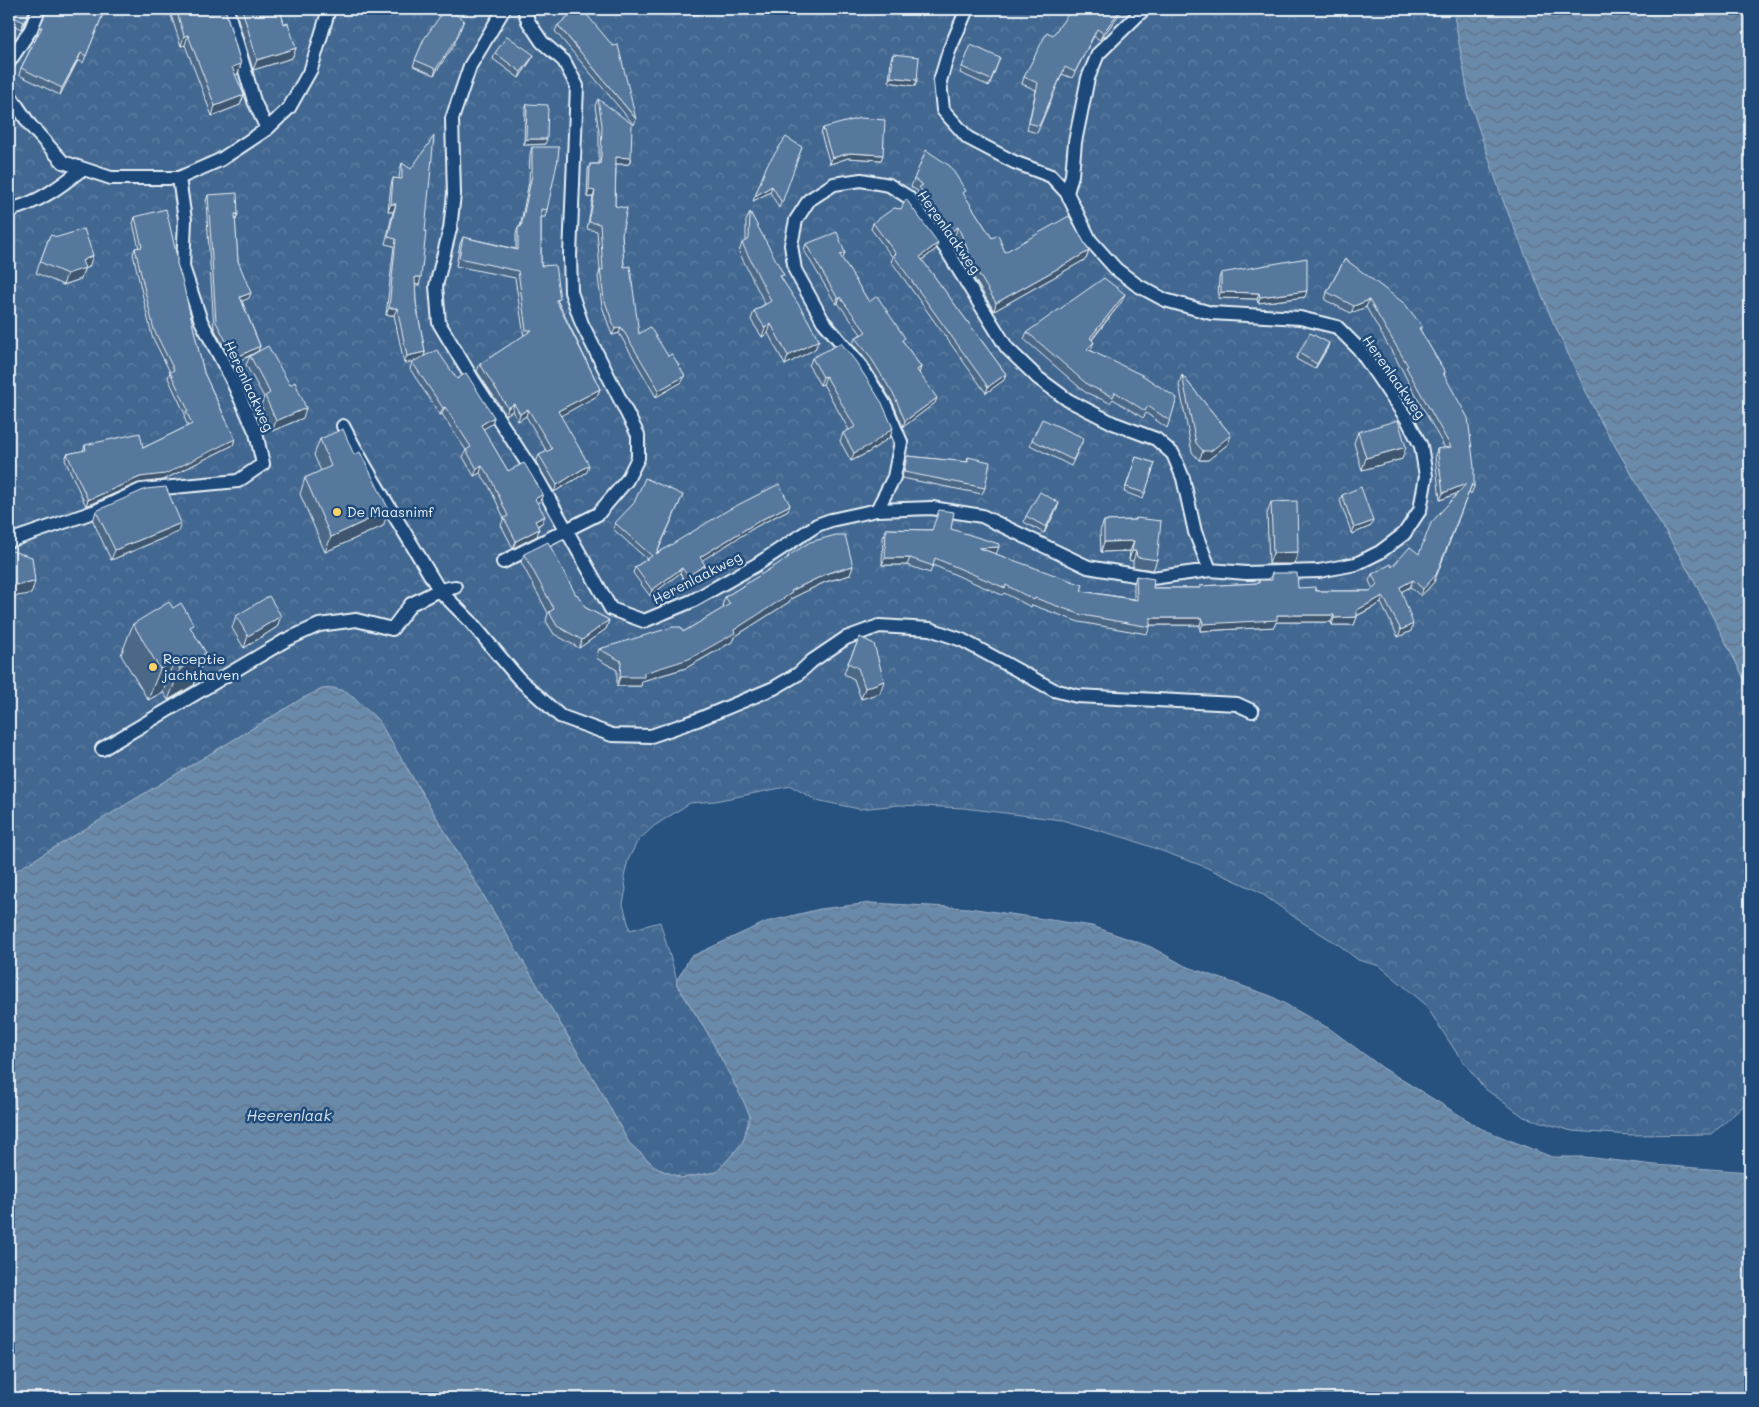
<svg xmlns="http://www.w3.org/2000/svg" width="1759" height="1407" font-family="Mali,sans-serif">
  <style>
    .park { fill: url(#park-crowns); stroke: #96acc4 }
    .water { fill: url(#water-waves); stroke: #9db3c9 }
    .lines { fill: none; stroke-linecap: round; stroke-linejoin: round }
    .service-casing { stroke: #e8f1f8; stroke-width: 16 }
    .service { stroke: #1f4a7a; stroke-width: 12 }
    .wall { fill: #4b6787; stroke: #e8f1f8 }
    .shaded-wall { fill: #3d546e; stroke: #e8f1f8 }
    .building { fill: #57789d; stroke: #e8f1f8 }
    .poi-dot { fill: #ffd166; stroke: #1f4a7a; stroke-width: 2 }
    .labels { text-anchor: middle; stroke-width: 5; stroke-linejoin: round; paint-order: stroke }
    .street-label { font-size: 14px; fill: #e8f1f8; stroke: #1f4a7a }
    .poi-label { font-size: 14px; fill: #e8f1f8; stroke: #1f4a7a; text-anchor: start }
    .water-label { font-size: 15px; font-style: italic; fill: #d5e2ec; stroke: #1f4a7a }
  </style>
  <defs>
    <pattern id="park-crowns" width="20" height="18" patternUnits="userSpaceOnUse" patternTransform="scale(1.25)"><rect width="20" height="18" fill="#436891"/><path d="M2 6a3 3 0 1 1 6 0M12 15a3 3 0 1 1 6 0" fill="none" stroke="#5e7ea1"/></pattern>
    <pattern id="water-waves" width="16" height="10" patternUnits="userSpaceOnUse" patternTransform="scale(1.25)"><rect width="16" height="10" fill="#6b8aaa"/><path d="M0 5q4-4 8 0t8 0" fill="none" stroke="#5e7388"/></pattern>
  </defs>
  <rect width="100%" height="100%" fill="#27517f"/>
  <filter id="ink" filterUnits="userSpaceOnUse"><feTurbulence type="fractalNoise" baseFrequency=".02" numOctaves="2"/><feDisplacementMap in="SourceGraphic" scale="10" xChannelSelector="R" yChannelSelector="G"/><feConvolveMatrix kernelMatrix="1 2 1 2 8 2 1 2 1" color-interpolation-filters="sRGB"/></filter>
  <g filter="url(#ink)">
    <path class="park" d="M9,9H1453L1469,99L1502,198L1551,317L1597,415L1695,582L1750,690V1100L1712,1134L1631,1135L1572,1131L1524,1117L1484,1088L1456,1052L1425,1004L1380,966L1358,960L1339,945L1297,919L1258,891L1203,866L1129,839L1062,820L964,808L899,805L859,809L816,800L791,786L715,801L690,803L654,826L637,842L628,860L624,877L626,889L623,904L630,930L660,922L677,980V985L706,1030L743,1100L750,1116L743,1142L717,1172L682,1178L658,1169L629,1143L602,1093L378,720L347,692L333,688L303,698L9,875Z"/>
    <path class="water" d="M1453,9H1750V690L1695,582L1597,415L1551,317L1502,198L1469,99Z
      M333,688L347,692L378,720L602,1093L629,1143L658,1169L682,1178L717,1172L743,1142L750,1116L743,1100L706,1030L677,985V980L690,957L766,922L820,909L871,903L969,908L1092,926L1151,947L1185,966L1271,996L1330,1029L1383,1068L1482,1129L1552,1157H1585L1655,1165L1750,1172V1398H14L9,1390V875L303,698L322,689Z"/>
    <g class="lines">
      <g class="service-casing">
        <path id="service" d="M227,9L254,101L267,129
          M504,9L470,66L452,119L454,194L450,229L436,286L439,323L473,380L537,478L611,609L644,621L692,601L756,565L817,525L831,520L877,510L932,508L982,516L1088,567L1152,578L1210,570L1246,573L1319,571L1356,564L1380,552L1404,534L1420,510L1426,476L1421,446L1407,419L1359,349L1337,327L1300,318L1211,313L1165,300L1137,285L1116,269L1090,240L1067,193L1051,176L1014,162L968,138L943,110L940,81L949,51L967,9
          M9,62L31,29L39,9
          M9,94L30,125L63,162L111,178H179L220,160L267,129L289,108L311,69L329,9
          M1067,193L1072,175L1075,142L1088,78L1098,54L1144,9
          M9,210C38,203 60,187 82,169
          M343,426C372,482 407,535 439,590L455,587
          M877,510L894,477L901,442L886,407L860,365L823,321L795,270L791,245L796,220L809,200L834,184L861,180L889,185L908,197L946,249L1007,348L1038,378L1068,400L1113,423L1156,439L1173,454L1183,478L1195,532L1210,570
          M9,541L96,511L141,490L238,481L263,464L256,433L230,376L201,321L183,267L185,220L179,178
          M503,562L598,514L627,480L638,458V435L582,324L571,292L570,255L577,86L564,61L542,42L528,21L524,9
          M102,749L286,640L319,625L356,620L392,629L411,604L439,590L470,621L519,679L560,716L612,735L651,736L697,720L774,688L798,674L812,661L846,638L879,626L930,629L962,640L1054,690L1077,696L1237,704L1252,711"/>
      </g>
      <use href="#service" class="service"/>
    </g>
    <path class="wall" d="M9,9H31L21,29L9,23Z
      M46,9H105L83,63L78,60L60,95L19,75L21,68L38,34L37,35L46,11Z
      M169,9H225L241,64L238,74L235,75L244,95L240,105L212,116L185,45L181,46Z
      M235,9H280L284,24L296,48L292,58L253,70Z
      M691,9H715L714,11L693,15Z
      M1072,9H1123L1100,40L1094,36L1072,78L1062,74L1037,133L1027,130L1036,90L1022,84L1024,77Z
      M558,25L636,119L634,125L555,31Z
      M424,39L454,45L434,75L413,66Z
      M495,53L534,55L531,60L519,78L493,59Z
      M893,54L917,80L915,86L889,82L891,59Z
      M1000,58L989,86L960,73L962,67Z
      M598,99L629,164H616L615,206L622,234L624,267L639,334L682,382L656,397L619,333L612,335L602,306L598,277L600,270L597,231L587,229L593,197H587L588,170L590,164H599V131L595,106Z
      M527,104L545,144L524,145L525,109Z
      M823,128L883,155L881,160L848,158L830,164L821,134Z
      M532,147L547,210L545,217H541V266L600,389L597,396L560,416L587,472L554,492L536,462L539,455L547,452L526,416L518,421L512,411L506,415L477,371L480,364L524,336L515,278L456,266L460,244L463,237L516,249V234L518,227H520L529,182L530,154Z
      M802,147L779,208L770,192L753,201Z
      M402,163L419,285L415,284L416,303L425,352L424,357L457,379L494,417L492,424L483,429L508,471L543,494L540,501L537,503L542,523L538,526L537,536L513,548L501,525L504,518L489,486L480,473L474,476L463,457L466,450L442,414L440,415L410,369L412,362L414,361L404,363L394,315H386L394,246L385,244L393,212L388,211L391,185L393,178L399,179L400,170Z
      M914,179L964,195L992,238L1005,252L1089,251L1086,259L994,311L974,278L955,235L949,239L917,195L918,191L911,187Z
      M208,195L238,214L236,220H235L238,261L249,298L242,301L260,346L258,351L303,418L272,431L261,405L264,397L246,365L250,356L256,353L233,364L214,328L206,201Z
      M750,212L782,279L819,340L815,349L785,365L768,333L762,337L751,320L754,311L765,304L739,252L742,243L746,241V221Z
      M135,217L177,264L204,373L235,439L233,445L163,480L138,483L86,506L65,460L67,454L83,451L85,445L143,448L188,426L184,417L185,414L168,378L170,372L152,336L133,254L135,248H139L133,223Z
      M873,223L936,249L922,260L1006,374L1004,380L986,393L891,261L893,258L871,229Z
      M50,235L89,267L84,269L81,279L63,285L36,273Z
      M806,244L843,258L842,259L869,302L904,343L921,367L919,373L935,403L903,427L893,403L867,361L853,344L855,338L861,334L838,303L836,304L804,250Z
      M1345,259L1422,326L1420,330L1445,372L1444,376L1474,487L1471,494L1469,491L1434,582L1421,596L1410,587L1401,592L1411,631L1398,637L1381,603L1357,616L1354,625H1332L1331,622H1276L1274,627L1200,631V625H1150V627L1147,634L1079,622L1032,605L1031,607L1004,593L1002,595L933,565L930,573L907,565H882L883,536L886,529L932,530L951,529L996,554L1081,591L1134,599V583L1136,576L1153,588H1200V586L1258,583L1259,580H1269L1272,573L1298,588L1316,591H1370L1373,589L1369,581L1372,574L1392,567L1419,554L1458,493L1440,500L1435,456L1437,449L1445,448L1404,374V373L1366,307L1351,313L1325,300L1327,292Z
      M1221,273L1305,297L1258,303L1257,299L1218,298L1219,278Z
      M1122,301L1092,340L1091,349L1090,350L1177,398L1167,428L1146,413L1143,418L1113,399L1110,403L1085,392L1024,339L1027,332Z
      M1329,343L1327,349L1315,369L1296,359L1299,353Z
      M812,358L890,437L869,452L851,461L840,441L843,433L849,430L823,384L820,385L809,366Z
      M1182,375L1231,435L1228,444L1208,460H1199L1192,452L1179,384Z
      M1358,432L1402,459L1362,470L1354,443Z
      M1084,438L1071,466L1030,445L1032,440Z
      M320,439L383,526L325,552L300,494L305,478L321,471L314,455Z
      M907,456L967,462L968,457L985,488L982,494L902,478L905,462Z
      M1136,457L1155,463L1143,499L1124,492Z
      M683,495L657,553L788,510L757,526L702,560L703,571L685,582L680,573L650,596L633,573L635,567L647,559L613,529L615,523Z
      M1342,495L1371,526L1352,534L1340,501Z
      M1271,502L1294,564H1269L1267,514Z
      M1057,509L1044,533L1024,522L1026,516Z
      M96,511L178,532L111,560L93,521Z
      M1136,518L1157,560L1153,570L1133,567V561L1129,560L1130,551L1101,552L1100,531L1104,521L1135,520Z
      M524,554L576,595L586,608L609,620L606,629L579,648L554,634L546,621L548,613L521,562Z
      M788,556L850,575L825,582L790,599L789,602L734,637L732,642L686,668L642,681L641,686H617V670L596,658L599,649L683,632L724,608L722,606L725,597L787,559Z
      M173,608L192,630L206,653L194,685L168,700L163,692L148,700L121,655L133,624Z
      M236,616L277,627L244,648L232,628Z
      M860,637L880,693L861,699L854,679L844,674L848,663Z"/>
    <path class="shaded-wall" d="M30,9H31L21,29L24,22Z
      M699,9H715L714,11L693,15L695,10Z
      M1121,9H1123L1100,40L1103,33Z
      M464,20L454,45L434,75L436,69Z
      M42,27L39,34L37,35L39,28Z
      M188,35L185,45L181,46L184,36Z
      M296,48L292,58L253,70L257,60Z
      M81,53L78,60L60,95L62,88Z
      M534,55L531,60L519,78L521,72Z
      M241,64L238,74L229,77L232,67Z
      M891,77L917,80L915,86L889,82Z
      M244,95L240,105L212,116L215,106Z
      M526,139H547L545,144L524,145Z
      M850,153L883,155L881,160L848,158L830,164L832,158Z
      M616,157L631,158L629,164H614Z
      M772,186L770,192L753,201L755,196Z
      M589,190L595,191L593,197H587Z
      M391,204H396L393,212L388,211Z
      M235,214H238L236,220H233Z
      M958,227L955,235L949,239L952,231Z
      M938,243L936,249L918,263L920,257Z
      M1089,251L1086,259L994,311L996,303Z
      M845,253L843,258L838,261L840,255Z
      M93,255L89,267L84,269L81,279L63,285L67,274L82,261Z
      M415,277H421L419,285L413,284Z
      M1307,291L1305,297L1258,303L1260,297Z
      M1221,292L1259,293L1257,299L1218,298Z
      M251,293L249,298L238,303L240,297Z
      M1125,294L1122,301L1087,345L1090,338Z
      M840,297L838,303L836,304L838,299Z
      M1369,300L1366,307L1351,313L1354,306Z
      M389,308H397L394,315H386Z
      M771,324L768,333L762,337L765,328Z
      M621,327L619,333L612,335L615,329Z
      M819,340L815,349L785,365L788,356Z
      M1094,342L1091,349L1085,356L1087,349Z
      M1329,343L1327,349L1315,369L1317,364Z
      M260,346L258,351L233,364L235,358Z
      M425,352L423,360L404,363L407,356Z
      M921,367L919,373L914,376L917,370Z
      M1006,374L1004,380L986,393L988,387Z
      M685,376L682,382L656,397L659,390Z
      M826,376L823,384L820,385L823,377Z
      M600,389L597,396L555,419L558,411Z
      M937,398L935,403L903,427L905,421Z
      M514,404L512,411L506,415L508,408Z
      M445,407L442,414L440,415L443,408Z
      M306,408L303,418L272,431L276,421Z
      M528,409L526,416L518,421L520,414Z
      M494,417L492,424L478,432L481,425Z
      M893,428L890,437L869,452L851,461L854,453Z
      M1231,435L1228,444L1208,460H1199L1203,451Z
      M235,439L233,445L163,480L138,483L86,506L88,500L140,477Z
      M1406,447L1402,459L1362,470L1366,458Z
      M589,465L587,472L554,492L557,485Z
      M482,466L480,473L474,476L477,469Z
      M1466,484L1463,491L1440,500L1443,493Z
      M1472,484L1434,582L1421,596L1423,589Z
      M543,494L540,501L532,506L535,499Z
      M1059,503L1057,509L1044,533L1046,527Z
      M790,505L788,510L757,526L698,563L700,557L759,521Z
      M389,510L383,526L325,552L331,537Z
      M545,516L542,523L533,528L535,521Z
      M1373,521L1371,526L1352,534L1354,528Z
      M181,523L178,532L111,560L115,550Z
      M539,529L537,536L513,548L516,541Z
      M1134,541L1130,551L1101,552L1104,542Z
      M999,547L996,554L979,548Z
      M1132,551H1136L1133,561L1129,560Z
      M1298,552L1294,564H1269L1273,553Z
      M885,558H910L907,565H882Z
      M705,565L703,571L685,582L688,576Z
      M853,566L850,575L825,582L790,599L789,602L734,637L732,642L686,668L642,681L641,686H617L620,677L734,630L791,591L828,573Z
      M682,568L680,573L650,596L652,590Z
      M1413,580L1410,587L1397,594L1400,587Z
      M35,582L31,594L9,597V586Z
      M1383,596L1381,603L1354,617L1357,610Z
      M1277,615H1334L1331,622H1276L1274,627L1200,631L1203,624Z
      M281,616L277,627L244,648L248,636Z
      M1357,617L1354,625H1332L1334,618Z
      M1150,618H1202L1200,625H1147Z
      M609,620L606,629L579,648L582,640Z
      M1413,624L1411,631L1398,637L1401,630Z
      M206,653L194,685L168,700L180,669Z
      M174,660L163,692L148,700L160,669Z
      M884,681L880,693L861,699L865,688Z"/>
    <path class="building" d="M9,9H30L24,22L9,15Z
      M48,9H105L86,56L81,53L62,88L21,68L42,27L39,28Z
      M176,9H225L241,64L232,67L244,95L215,106L188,35L184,36Z
      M242,9H280L284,24L288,23L296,48L257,60Z
      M445,9H447L464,20L456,39L436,69L415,60L424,39Z
      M577,9H582L613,46L618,45L636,119L558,25Z
      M1072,9H1121L1103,33L1097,29L1075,72L1065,67L1039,126L1029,123L1038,83L1024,77L1047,32L1053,35Z
      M507,36L534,55L521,72L495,53Z
      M971,45L1000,58L991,80L962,67Z
      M893,54L919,57L917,80L891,77Z
      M598,99L632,124L631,158L616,157L615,206L627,208L622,234L624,267L630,266L639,334L650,327L668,356L672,354L685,376L659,390L621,327L615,329L604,299L600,270H603L600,224L589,222L595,191L589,190L590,164H600L601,157L602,125Z
      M527,104L548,105L547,139H526Z
      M860,118L885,120L883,155L850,153L832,158L823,128Z
      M434,136L425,231L426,232L421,277H415L416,303L425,352L407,356L397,308H389L396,239L388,237L396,204H391L393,178L402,179V163L411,169Z
      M786,137L802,147L782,203L772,186L755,196L767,165Z
      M532,147H559L558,159L547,210L541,209V266L555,265L560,299L556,300L600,389L558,411L589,465L557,485L539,455L552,449L528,409L520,414L514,404L508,408L480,364L532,330H526L518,271L459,258L463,237L518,250V227H521L532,175Z
      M926,150L950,166L966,191L963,193L992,238L998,235L1005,252L1069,216L1089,251L996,303L977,271L958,227L952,231L919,187L923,185L914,179Z
      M237,193L238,214H235L238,261L251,293L240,297L260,346L235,358L216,322L208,195Z
      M906,199L938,243L920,257L1006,374L988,387L893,255L896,254L873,223L894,208L901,209Z
      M166,209L177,257V264L182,279L204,373L235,439L165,474L140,477L88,500L67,454L86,450L85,445L140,433L143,448L192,424L186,411L188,410L170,372L174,370L154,330L135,248L142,247L135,217Z
      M750,212L784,275L780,276L804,313L819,340L788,356L771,324L765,328L754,311L771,301L742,243L749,239Z
      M84,229L93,255L82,261L85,268L67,274L40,262L50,235L58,237Z
      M837,232L845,253L840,255L869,302L877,296L905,338L902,340L921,367L917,370L937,398L905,421L895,397L869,355L855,338L866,332L840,297L838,299L806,244Z
      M1307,258V291L1260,297L1259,293L1221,292V273Z
      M1345,259L1405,304L1422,326L1419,328L1445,372L1443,373L1468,418L1474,467V487L1472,484L1436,575L1423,589L1413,580L1400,587L1413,624L1401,630L1383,596L1357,610V617L1334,618V615H1277V620L1203,624L1202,618H1150V627L1082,615L1035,598L1034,600L1006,585L1005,588L935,558L933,566L910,558H885L886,529L932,530L939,510L954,512L951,529L999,544V547L979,548L1083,585L1081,591L1137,600L1136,576L1154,579L1153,588H1201L1200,586L1259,583V580H1272V573H1297L1298,588L1315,587L1316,591H1370L1377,584L1372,574L1391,564L1392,567L1410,547L1419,554L1431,523L1466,484L1443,493L1437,449L1451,447L1406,367L1408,366L1369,300L1354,306L1327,292Z
      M1104,278L1125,294L1090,338L1094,342L1087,349L1142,375L1177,398L1170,421L1148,406L1145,411L1115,392L1113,397L1088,385L1027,332Z
      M1310,333L1329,343L1317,364L1299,353Z
      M841,343L856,362L882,403L893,428L872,444L854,453L843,433L855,427L826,376L823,377L812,358Z
      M268,346L290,385L295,382L306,408L276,421L265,396L270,393L250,356Z
      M437,350L457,379L466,373L494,417L481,425L508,471L524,463L543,494L535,499L545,516L535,521L539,529L516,541L504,518L508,516L491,479L482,466L477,469L466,450L471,447L445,407L443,408L412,362Z
      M1182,375L1231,435L1211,451H1203L1196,443Z
      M1042,419L1084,438L1073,460L1032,440Z
      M1398,420L1406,447L1366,458L1358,432Z
      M343,429L354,455L360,452L389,510L331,537L305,478L331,466L320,439Z
      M907,456L968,462V457L990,462L985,488L904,472Z
      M1136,457L1155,463L1145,493L1126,487Z
      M645,478L683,495L656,554L728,510L779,484L790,505L759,521L700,557L705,565L688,576L682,568L652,590L635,567L652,556L615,523L634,503Z
      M166,487L181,523L115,550L96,511L146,489Z
      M1361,487L1373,521L1354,528L1342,495Z
      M1040,492L1059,503L1046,527L1026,516Z
      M1297,501L1298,552L1273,553L1271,502Z
      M1136,518L1161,521L1157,560L1137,557L1136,551H1132L1134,541L1104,542V521L1136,520Z
      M836,535H845L853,566L828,573L791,591L792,593L734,630L735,633L689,659L644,673V677H620L621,661L599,649L673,627H681L683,632L730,604L725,597L789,557L788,556L810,542Z
      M548,542L576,595L577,594L586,608L609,620L582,640L557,626L549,612L554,609L524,554Z
      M9,550L32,557L35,582L9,586Z
      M269,596L281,616L248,636L236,616Z
      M169,602L173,608L181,603L194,625L190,627L206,653L180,669L174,660L160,669L133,624Z
      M860,637L874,644L884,681L865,688L858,668L848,663Z"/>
  </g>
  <g class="poi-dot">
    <circle cx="337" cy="512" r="5"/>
    <circle cx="153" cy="667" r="5"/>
  </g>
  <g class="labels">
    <g class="street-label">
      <text transform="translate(949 232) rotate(55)" y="5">Herenlaakweg</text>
      <text transform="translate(1394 377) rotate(55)" y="5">Herenlaakweg</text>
      <text transform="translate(249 386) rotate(65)" y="5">Herenlaakweg</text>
      <text transform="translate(697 578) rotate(-27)" y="5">Herenlaakweg</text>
    </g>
    <g class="poi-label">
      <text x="347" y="517">De Maasnimf</text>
      <text x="163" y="664">Receptie<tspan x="163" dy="16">jachthaven</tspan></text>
    </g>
    <g class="water-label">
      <text x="289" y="1121">Heerenlaak</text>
    </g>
  </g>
  <rect width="1759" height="1407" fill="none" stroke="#1f4a7a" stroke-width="30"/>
  <rect x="15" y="15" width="1729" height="1377" fill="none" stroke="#e8f1f8" stroke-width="2" filter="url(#ink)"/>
</svg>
